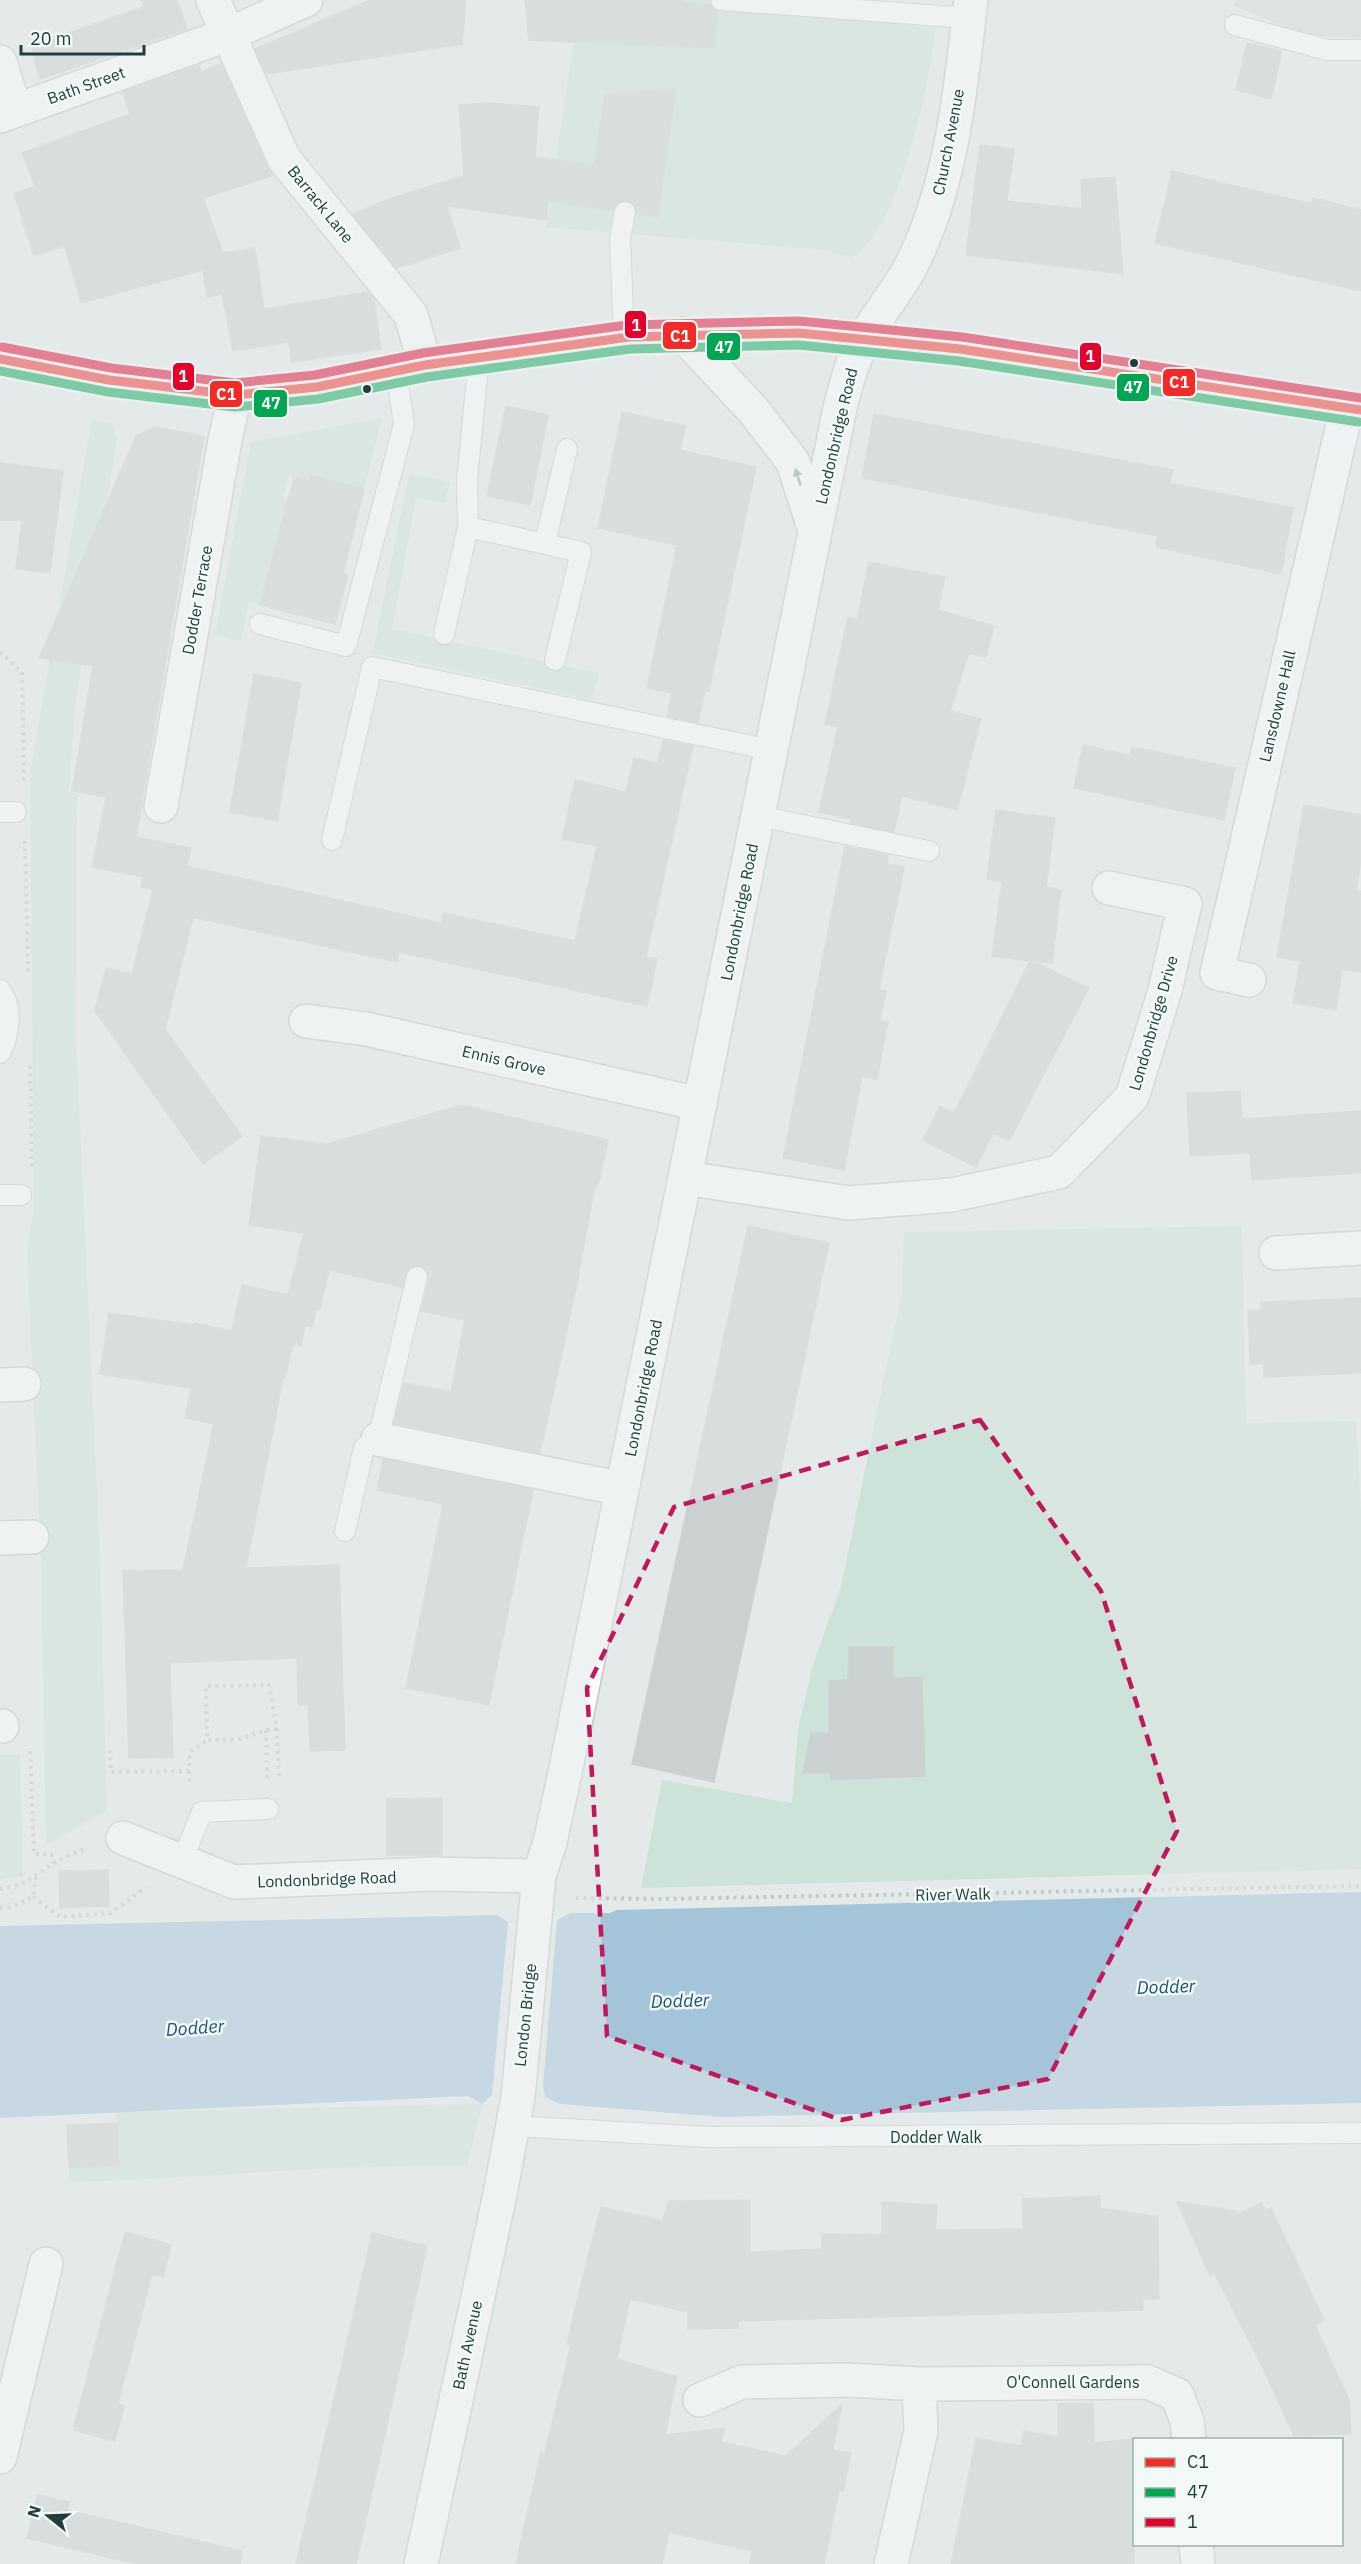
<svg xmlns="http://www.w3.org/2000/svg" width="1361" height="2564" font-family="'IBM Plex Sans',sans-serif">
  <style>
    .built { fill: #d2dbda }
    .green { fill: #cde3da }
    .water { fill: #a4c4da }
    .pier { fill: #e4eae9 }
    .building { fill: #cbd1d0; stroke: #cdd3d2; stroke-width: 1.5 }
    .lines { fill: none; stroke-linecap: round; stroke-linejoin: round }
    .lane-casing { stroke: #c1c7c6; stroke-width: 22 }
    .street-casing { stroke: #c1c7c6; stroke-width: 36 }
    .secondary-casing { stroke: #c0c7c7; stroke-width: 36 }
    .path { stroke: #c1cac9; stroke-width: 4; stroke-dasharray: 3 4.5; stroke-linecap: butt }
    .lane { stroke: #fbfcfc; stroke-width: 20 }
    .street { stroke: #fbfcfc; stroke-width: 33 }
    .secondary { stroke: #fbfcfc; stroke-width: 33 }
    .bus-1-casing { stroke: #f2f9f7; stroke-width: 14 }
    .bus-2-casing { stroke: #f2f9f7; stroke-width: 14 }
    .bus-3-casing { stroke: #f2f9f7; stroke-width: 14 }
    .bus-1 { stroke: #f52a26; stroke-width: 9 }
    .bus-2 { stroke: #00a651; stroke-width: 9 }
    .bus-3 { stroke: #e4002b; stroke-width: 9 }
    .oneway { fill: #8e9d9d }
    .marked { fill: none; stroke: #c2185b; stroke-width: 4.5; stroke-dasharray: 12 8; stroke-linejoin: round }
    .bus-dot { fill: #213e3e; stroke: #f2f9f7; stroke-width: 2 }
    .labels { text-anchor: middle; stroke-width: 5; stroke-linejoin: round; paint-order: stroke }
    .street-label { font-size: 16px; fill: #213e3e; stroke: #f2f9f7 }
    .water-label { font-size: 18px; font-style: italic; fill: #1a517b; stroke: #f2f9f7 }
    .line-badge { stroke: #f2f9f7; stroke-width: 2 }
    .badge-label { font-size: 16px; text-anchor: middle; font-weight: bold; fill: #fff }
  </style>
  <rect width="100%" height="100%" fill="#e4eae9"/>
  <path class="built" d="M1236,0H1361V38L1318,36L1288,28L1234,6Z"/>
  <path class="green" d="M580,0H716L936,28C928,85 902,226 852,258L825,250L546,227Z
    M382,418L364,489L311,475L309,481L289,476L283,499L302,504L276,546L260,605L249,602L241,641L215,635L251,442Z
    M92,419L113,425L117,438L75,707L69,792L77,794L76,1039L100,1559L107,1811L46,1845L41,1563L27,1250L34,1208L30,773Z
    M409,474L450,482L445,503L416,498L392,629L599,673L592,700L373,653Z
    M1242,1226L1246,1423L1356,1421L1361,1509V1869L641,1888L662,1780L792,1803L798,1729L812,1668L841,1586L902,1292L904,1232Z
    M0,1755H20L23,1876L0,1880Z
    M482,2104L467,2166C334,2163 201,2179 69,2182V2168L119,2165L116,2112Z"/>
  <path class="water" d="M1361,1892V2103L722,2117L560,2104L545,2097L492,2095L482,2104L468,2096L0,2118V1926L497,1915L508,1922L557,1920L570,1913H610L617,1910Z"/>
  <path class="pier" d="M557,1920L543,2086L545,2097L492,2095L508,1922Z"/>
  <path class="building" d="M141,0H177L187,29L40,79L31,46L144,7Z
    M370,0H466L462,44L267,74L255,49Z
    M525,0H683L684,3L710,5L718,11L714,48L529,40Z
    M1247,43L1282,51L1271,99L1236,90Z
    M221,64L272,176L203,198L223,253L255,248L264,309L368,292L374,299L381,349L292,362L289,342L233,351L222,294L207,297L203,270L81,303L65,246L34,256L14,194L35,186L22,153L130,114L123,92L199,65L201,72Z
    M676,89L658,217L637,214L633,203L627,200L616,204L613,211L548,201L546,220L447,206L460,248L397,268L353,214L389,199L464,176L459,105L487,103L539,107L535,157L594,165L605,94Z
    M980,145L1014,149L1007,201L1082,209L1081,180L1115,177L1123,274L966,255Z
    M1172,171L1312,204L1313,198L1361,210V291L1155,243Z
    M506,406L548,415L530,505L487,496Z
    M622,412L686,426L680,450L756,467L709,691L705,690L698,723L667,716L672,693L647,688L677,545L598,528Z
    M874,414L1173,470L1170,483L1293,508L1281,574L1156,547L1158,536L862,478Z
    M154,427L204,436L136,837L191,848L187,866L441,923L443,913L575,941L597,846L562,839L575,780L626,792L634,758L658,763L663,740L693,746L646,957L657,959L647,1006L399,952L397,962L193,917L165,1029L242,1136L203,1164L95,1011L106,968L132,974L153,889L141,887L143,877L92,867L106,797L72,791L93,666L39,658L136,436Z
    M0,463L63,471L50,573L16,569L22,520H0Z
    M310,475L364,489L343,573L348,575L335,624L260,605L294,477L309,481Z
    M869,562L945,577L938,610L994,626L986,657L969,653L950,711L981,719L957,810L902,796L894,832L850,823L851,819L819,812L838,727L825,724L848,617L857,619Z
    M254,674L301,683L277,821L230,812Z
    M1083,745L1130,755L1132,747L1235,768L1224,820L1074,788Z
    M1304,805L1361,815V860L1356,890L1361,891V972L1342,969L1336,1010L1293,1003L1300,961L1277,957Z
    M996,810L1055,818L1046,887L1061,890L1052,963L1032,961L1089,988L1009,1141L993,1133L976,1167L923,1140L940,1106L954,1113L1030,961L992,956L1002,882L987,879Z
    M845,846L888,855L887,864L904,867L879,990L886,991L880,1021L888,1022L877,1079L862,1076L844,1170L783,1158Z
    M1240,1091L1242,1119L1361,1111V1173L1252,1180L1250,1153L1190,1156L1187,1093Z
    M462,1105L608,1140L598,1186L595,1185L576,1289L540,1453L394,1423L404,1383L451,1392L465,1320L421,1311L429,1279L426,1269L420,1266L408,1269L402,1287L329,1270L320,1310H316L312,1327L305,1325L301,1346L293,1344L285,1378H283L246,1568L339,1565L345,1750L310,1751L308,1705H298L297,1658L170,1663L173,1757L129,1758L123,1571L183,1570L214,1424L185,1418L191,1388L100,1374L109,1313L195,1325V1323L232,1331L242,1285L288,1295L304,1233L249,1225L261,1136L327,1144Z
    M748,1226L829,1243L714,1782L632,1764Z
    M1361,1298V1373L1264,1377V1364H1250L1248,1311L1261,1310V1302Z
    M383,1459L533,1490L489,1705L406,1688L443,1504L377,1490Z
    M849,1647H893V1678L922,1677L925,1776L831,1780L830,1773H803L811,1733H829V1681L848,1680Z
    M442,1798V1855H387V1799Z
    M108,1870L109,1906L60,1908L59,1871Z
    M117,2123L119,2165L69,2168L67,2125Z
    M1100,2196V2208L1158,2217L1159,2299H1143V2310L738,2321V2328L688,2329V2312L630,2299L617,2359L677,2377L665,2435L724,2428L721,2442L786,2456L842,2404L833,2450L851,2453L843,2491L839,2490L824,2564H750L752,2551L669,2532L662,2564H516L541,2452L545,2453L557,2403L571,2345L567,2344L576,2305L601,2207L663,2221L668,2201L750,2200V2252L822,2249L821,2234L882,2235V2202L937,2205L935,2230L1023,2229L1022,2199Z
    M1177,2202L1236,2211V2215L1262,2203L1265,2210L1271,2208L1324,2320L1315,2325L1349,2400L1351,2434L1294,2436L1260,2362L1214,2273L1210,2276Z
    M125,2232L171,2245L163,2277L152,2274L118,2404L124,2406L115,2441L73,2430Z
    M372,2233L427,2246L356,2564H296Z
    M1093,2403L1094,2443L1134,2439V2564H951L976,2438L1021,2446L1024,2431L1058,2437V2404Z
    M37,2495L69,2502L67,2510L242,2551L240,2564H137L27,2538Z"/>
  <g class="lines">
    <g class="lane-casing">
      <path id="lane" d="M721,0L969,18
        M1235,25L1327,50H1361
        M624,338L620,238L625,212
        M468,527L581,552L555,660
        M545,543L567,449
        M260,624L346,646L404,424L396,370
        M444,634L468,527L467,480L479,357
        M0,812H16
        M758,816L929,851
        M332,840L372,667L771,750
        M0,990C14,1007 9,1036 0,1053
        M0,1195H21
        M345,1531L364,1448L378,1439L417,1277
        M182,1861L202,1812L268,1809
        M512,2126L709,2137L1361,2133"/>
    </g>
    <g class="street-casing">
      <path id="street" d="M213,0L284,159L411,315L425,365
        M0,62L15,110
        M161,806L225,440L235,395
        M1249,980L1217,973L1347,407
        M306,1021L366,1029L700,1104
        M685,1178L849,1203L952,1195L1059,1172L1132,1097L1164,994L1185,904L1109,888
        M1276,1253L1361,1248
        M0,1385L24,1384
        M378,1439L622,1489
        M0,1538L32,1537
        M0,1726H2
        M123,1838L234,1882L434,1874L539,1876
        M919,2384L1148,2382L1177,2395L1187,2421L1189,2440
        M700,2400L742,2382L848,2380L919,2384L921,2431L891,2564
        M0,2457L46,2264
        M1196,2544L1198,2564"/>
    </g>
    <g class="secondary-casing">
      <path id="secondary" d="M0,116L227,35L306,0
        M682,334L753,410L793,462L814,528
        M0,359L109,380L235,395L317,387L425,365L629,337L799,333L960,349L1361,410
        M421,2564L500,2194L518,2097L539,1876L550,1842L565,1773L840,408C846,384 852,361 864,339C878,313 900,289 913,262C952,183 961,87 971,0"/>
    </g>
    <path class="path" d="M0,652L22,672L24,783
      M25,841L28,975
      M30,1066L32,1167
      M277,1729L266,1730L240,1739L207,1740L206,1686L269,1685L277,1729L279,1781
      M266,1730L267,1778
      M110,1750L111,1772L189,1771L190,1752L207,1740
      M30,1751L34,1854H51L54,1863
      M189,1771L190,1785
      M0,1889C30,1884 33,1875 56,1862C66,1856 77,1852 87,1848
      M33,1897L60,1917L111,1913L146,1887
      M576,1898L659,1899L1361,1886
      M0,1908L11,1907L33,1897L36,1877"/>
    <use href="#lane" class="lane"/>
    <use href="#street" class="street"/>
    <use href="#secondary" class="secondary"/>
    <g class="bus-1-casing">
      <path id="bus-1" d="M0,359L109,380L235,395L317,387L425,365L629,337L799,333L960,349L1361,410"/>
    </g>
    <g class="bus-2-casing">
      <path id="bus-2" d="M0,371L108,392L235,407L318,399L427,377L630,349L799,345L959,361L1359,422"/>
    </g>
    <g class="bus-3-casing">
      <path id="bus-3" d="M2,347L111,368L235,383L315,375L423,353L627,325L799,321L962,337L1361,398"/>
    </g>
    <use href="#bus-1" class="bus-1"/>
    <use href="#bus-2" class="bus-2"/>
    <use href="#bus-3" class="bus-3"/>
  </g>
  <defs><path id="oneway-solid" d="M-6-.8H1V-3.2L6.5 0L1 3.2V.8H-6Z" transform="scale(1.5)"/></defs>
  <use class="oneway" href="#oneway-solid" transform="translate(798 477) rotate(-107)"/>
  <path d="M0 0H1361V2564H0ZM980,1420L1101,1591L1177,1831L1048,2079L841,2120L607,2036L587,1688L674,1507Z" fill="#e4eae9" fill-opacity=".55" fill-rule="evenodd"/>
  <path class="marked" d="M980,1420L1101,1591L1177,1831L1048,2079L841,2120L607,2036L587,1688L674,1507Z"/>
  <g class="bus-dot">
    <circle cx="1134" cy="363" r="5"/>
    <circle cx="367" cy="389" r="5"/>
  </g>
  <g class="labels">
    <g class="street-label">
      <text transform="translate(86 85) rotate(-20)" y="6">Bath Street</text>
      <text transform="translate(948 142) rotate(-79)" y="6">Church Avenue</text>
      <text transform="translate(321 204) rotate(51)" y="6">Barrack Lane</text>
      <text transform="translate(836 436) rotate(-77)" y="6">Londonbridge Road</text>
      <text transform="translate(197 600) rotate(-80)" y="6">Dodder Terrace</text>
      <text transform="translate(1277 706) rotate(-77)" y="6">Lansdowne Hall</text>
      <text transform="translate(739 912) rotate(-79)" y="6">Londonbridge Road</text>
      <text transform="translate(1153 1023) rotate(-74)" y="6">Londonbridge Drive</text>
      <text transform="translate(504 1060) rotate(13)" y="6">Ennis Grove</text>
      <text transform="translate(643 1388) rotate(-79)" y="6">Londonbridge Road</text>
      <text transform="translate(327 1879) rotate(-2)" y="6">Londonbridge Road</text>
      <text transform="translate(953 1894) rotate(-1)" y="6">River Walk</text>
      <text transform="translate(525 2015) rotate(-84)" y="6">London Bridge</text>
      <text x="936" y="2143">Dodder Walk</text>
      <text transform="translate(467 2345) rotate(-78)" y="6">Bath Avenue</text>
      <text x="1073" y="2388">O'Connell Gardens</text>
    </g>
    <g class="water-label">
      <text transform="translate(1166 1987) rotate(-2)" y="6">Dodder</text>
      <text transform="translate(680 2001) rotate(-2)" y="6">Dodder</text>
      <text transform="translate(195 2028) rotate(-4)" y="6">Dodder</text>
    </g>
  </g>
  <g class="line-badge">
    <rect x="624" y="310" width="23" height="29" rx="6" fill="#e4002b"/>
    <rect x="662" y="321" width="35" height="29" rx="6" fill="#f52a26"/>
    <rect x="706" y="332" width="35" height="29" rx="6" fill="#00a651"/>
    <rect x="1079" y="342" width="23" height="29" rx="6" fill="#e4002b"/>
    <rect x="172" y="362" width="23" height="29" rx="6" fill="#e4002b"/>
    <rect x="1162" y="368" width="34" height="29" rx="6" fill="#f52a26"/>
    <rect x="1116" y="373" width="34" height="29" rx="6" fill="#00a651"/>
    <rect x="209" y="380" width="34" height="28" rx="6" fill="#f52a26"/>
    <rect x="253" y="389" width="35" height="29" rx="6" fill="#00a651"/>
  </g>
  <g class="badge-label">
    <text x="636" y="331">1</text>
    <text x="680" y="342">C1</text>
    <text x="724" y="353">47</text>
    <text x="1090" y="362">1</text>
    <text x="183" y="382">1</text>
    <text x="1179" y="388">C1</text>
    <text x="1133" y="393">47</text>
    <text x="226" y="400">C1</text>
    <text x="271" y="409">47</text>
  </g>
  <rect x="1133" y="2438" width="210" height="108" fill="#f2f9f7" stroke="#9eaead" stroke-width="1.5"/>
  <rect x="1145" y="2458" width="30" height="9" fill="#f52a26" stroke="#9eaead" stroke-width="1.5"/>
  <text x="1187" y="2468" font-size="18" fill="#213e3e">C1</text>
  <rect x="1145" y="2488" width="30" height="9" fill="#00a651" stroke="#9eaead" stroke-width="1.5"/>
  <text x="1187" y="2498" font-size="18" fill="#213e3e">47</text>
  <rect x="1145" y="2518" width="30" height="9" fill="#e4002b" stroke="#9eaead" stroke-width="1.5"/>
  <text x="1187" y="2528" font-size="18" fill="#213e3e">1</text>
  <g transform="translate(48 2516) rotate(288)" stroke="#f2f9f7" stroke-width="4.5" paint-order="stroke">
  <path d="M0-4.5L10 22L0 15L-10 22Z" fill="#213e3e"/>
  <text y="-9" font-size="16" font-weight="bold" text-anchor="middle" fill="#213e3e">N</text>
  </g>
  <path d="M21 45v9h123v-9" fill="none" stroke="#213e3e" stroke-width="3"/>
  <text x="30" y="45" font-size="18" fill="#213e3e" stroke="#f2f9f7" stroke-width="4.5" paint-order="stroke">20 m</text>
</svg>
